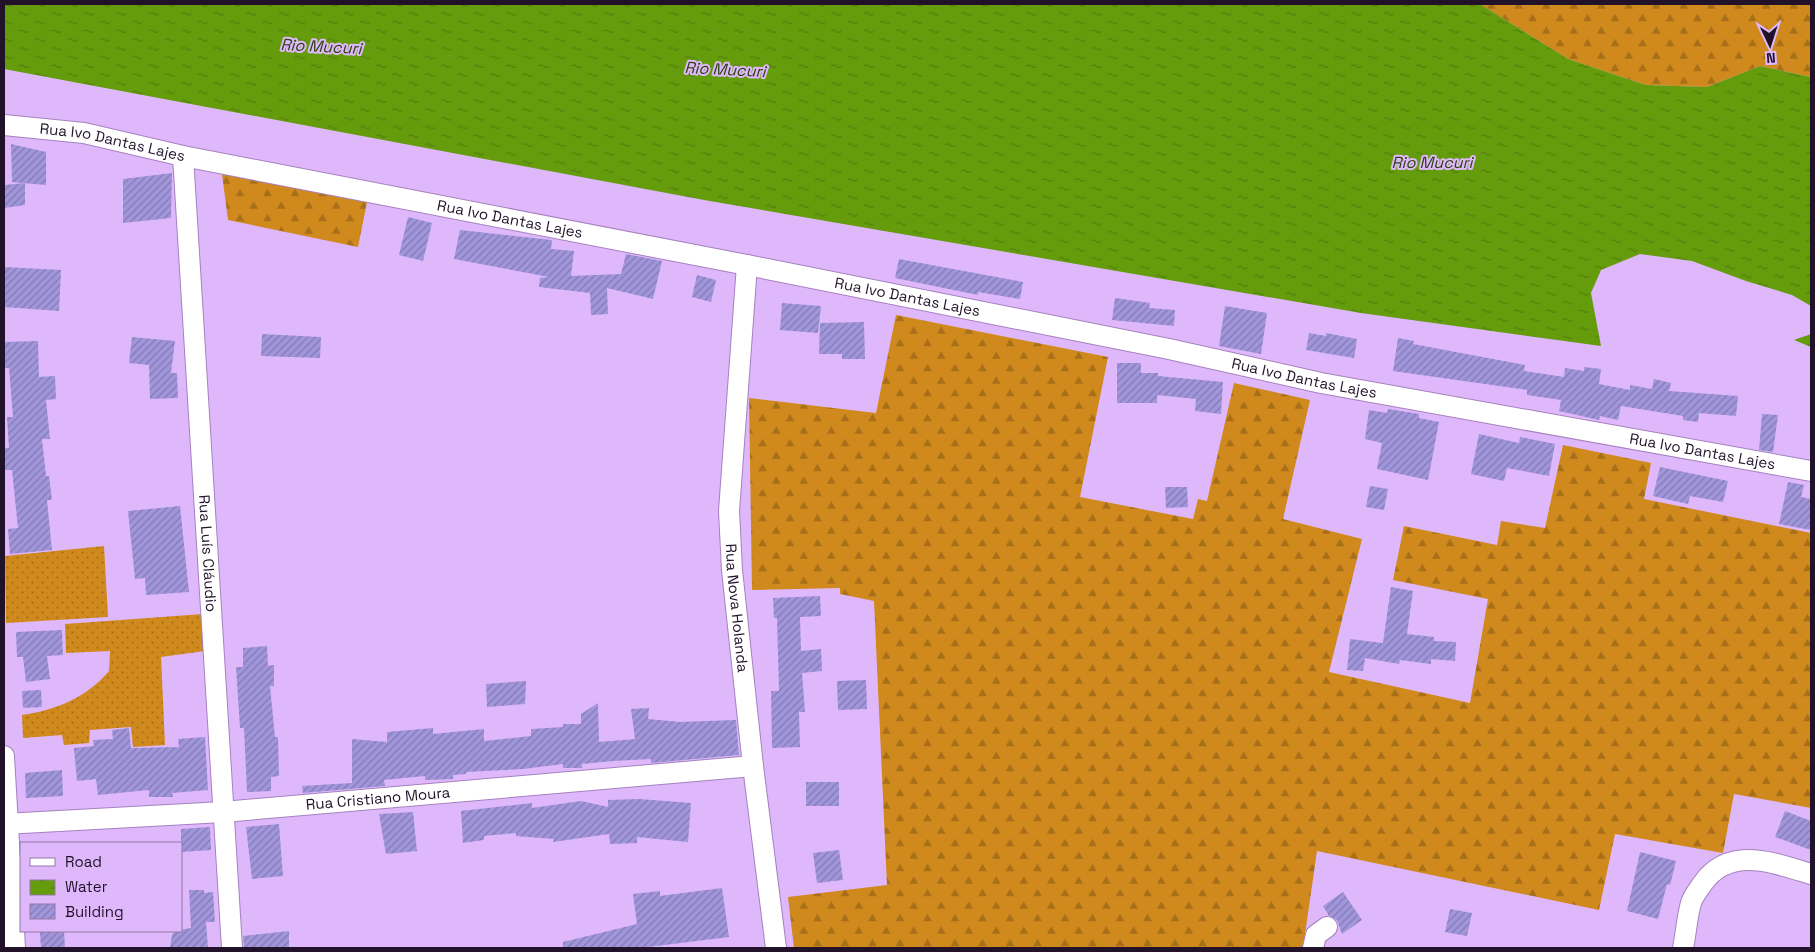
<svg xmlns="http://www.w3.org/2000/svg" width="1815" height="952" font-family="'Space Grotesk',sans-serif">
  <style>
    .grass { fill: url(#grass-dots) }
    .forest { fill: url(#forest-firs) }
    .water { fill: url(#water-ripples) }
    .building { fill: url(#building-hatch) }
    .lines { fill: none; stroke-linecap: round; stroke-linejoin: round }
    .minor-casing { stroke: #a681bf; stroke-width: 22 }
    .minor { stroke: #fff; stroke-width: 20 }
    .labels { text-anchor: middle; stroke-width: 4; stroke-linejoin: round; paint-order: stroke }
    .street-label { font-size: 15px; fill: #21122a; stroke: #dfb8fb }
    .water-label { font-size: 16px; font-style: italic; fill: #2b4210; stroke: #dfb8fb }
  </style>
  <defs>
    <pattern id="grass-dots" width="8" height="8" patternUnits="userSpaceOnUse" patternTransform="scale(1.25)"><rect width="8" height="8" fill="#d0891c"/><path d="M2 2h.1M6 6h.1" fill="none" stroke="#a86f19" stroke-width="1.8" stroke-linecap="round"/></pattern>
    <pattern id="forest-firs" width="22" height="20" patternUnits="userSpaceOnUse" patternTransform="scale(1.25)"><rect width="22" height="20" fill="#d0891c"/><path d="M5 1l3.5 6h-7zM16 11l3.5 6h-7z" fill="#a86f19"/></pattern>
    <pattern id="water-ripples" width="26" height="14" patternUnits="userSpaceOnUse" patternTransform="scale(1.25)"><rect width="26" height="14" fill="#649c0c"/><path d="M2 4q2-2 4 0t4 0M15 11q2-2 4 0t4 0" fill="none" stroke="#527e0c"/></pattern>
    <pattern id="building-hatch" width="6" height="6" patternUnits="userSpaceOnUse" patternTransform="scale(1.25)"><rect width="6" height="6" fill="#a196db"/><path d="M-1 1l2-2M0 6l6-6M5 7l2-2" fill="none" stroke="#8379b2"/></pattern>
  </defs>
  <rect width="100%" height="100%" fill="#dfb8fb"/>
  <path class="grass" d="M104,546L108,617L6,623L5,556Z
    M203,614L205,651L161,657L165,745L133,747L131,727L90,730L89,743L64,745L62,735L23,738L22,715C56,710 86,698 109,671L110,651L66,653L65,624Z"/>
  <path class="forest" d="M1480,4H1811V77L1760,66L1707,87L1646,85L1568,59Z
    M222,174L367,202L358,247L228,220Z
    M896,315L1108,357L1080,497L1193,519L1198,499L1207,501L1234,383L1310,400L1283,519L1362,539L1329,672L1470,703L1488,599L1393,580L1404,526L1497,545L1501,521L1545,528L1563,445L1651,463L1644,499L1811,533V808L1734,794L1723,853L1615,834L1599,910L1317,851L1303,948H794L788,897L887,885L874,601L840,594V588L752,590L749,398L876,413Z"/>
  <path class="water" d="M4,4H1480L1568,59L1646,85L1707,87L1760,66L1811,77V306L1792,295L1746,281L1692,261L1640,254L1601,270L1591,293L1601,346L1361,313L704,200L4,69Z
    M1811,334V347L1794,340Z"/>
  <path class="building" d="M11,144L46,152V185L12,182Z
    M172,173L171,218L123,223V179Z
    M25,183V205L4,208V185Z
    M408,217L432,223L423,261L399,255Z
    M460,230L552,240L551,249L574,251L571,276L621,274L626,254L662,261L653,299L607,288L608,314L591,315L590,293L539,287L540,278L549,277L454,259Z
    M899,259L1023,282L1020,299L978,292V295L895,278Z
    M4,267L61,270L59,311L4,307Z
    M697,275L716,280L711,302L692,297Z
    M1115,298L1150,303L1149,308L1175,310L1174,326L1112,320Z
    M782,303L821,306L818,333L780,330Z
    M1225,306L1267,313L1261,354L1219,346Z
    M864,322L865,359H842V354H819L820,323Z
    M1309,333L1326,336V333L1357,339L1354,358L1306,350Z
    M262,334L321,337L320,358L261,356Z
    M132,337L175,341L171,373H177L178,398L150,399L149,365L129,363Z
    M1398,338L1414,341L1413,344L1525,365L1524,371L1564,377L1565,368L1584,371V367L1601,369L1599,384L1630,390V385L1652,389L1654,379L1671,383L1669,391L1738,396L1736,416L1699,413L1698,422L1683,420V416L1621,406L1618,420L1600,416L1599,420L1559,411L1561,400L1527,395V390L1393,371Z
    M38,341L39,377L55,376L56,399L46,400L50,439H42L46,476H49L52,500H47L52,550L10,554L8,529L18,528L12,470H5L4,453V448H9L7,417H13L9,368H4V342Z
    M1117,363H1141V373H1158V376L1223,382L1221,414L1195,411L1196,399L1157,395V403H1117Z
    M1388,409L1419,414V418L1439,422L1428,480L1377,469L1382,443L1365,439L1369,410L1387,413Z
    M1762,414L1778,415L1773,452L1759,450Z
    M1479,434L1519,443L1520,437L1555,444L1549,476L1507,468L1504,481L1471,474Z
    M1660,467L1728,481L1723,502L1690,496L1688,504L1653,496Z
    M1788,482L1804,485L1801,497L1811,499V530L1779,524Z
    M1370,486L1388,489L1384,510L1366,507Z
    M1165,487H1187L1188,507L1166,508Z
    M180,506L189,592L146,595L145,578L135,579L128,511Z
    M1391,587L1413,591L1407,634L1434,637V641L1456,642L1455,661L1431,659V664L1400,660L1399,664L1365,658L1363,671L1347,670L1350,639L1383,643Z
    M820,596L821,616L800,617L801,651L821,649L822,671L802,673L805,712H799L800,747L772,748L771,691H779L777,618H774L773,598Z
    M62,630L63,655L47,656L50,679L26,682L23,657H17L16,632Z
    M267,646L268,666L274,665V686H270L275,737H278L279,776L271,777V791L247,792L244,728H240L236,667H243V648Z
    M866,680L867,709L838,710L837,681Z
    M526,681L525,704L487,707L486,684Z
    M41,690L42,707L23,708L22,691Z
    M598,703L599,742L635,739L631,709L649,708L648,719L680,722L736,720L739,755L651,763V759L613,761L582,764V768H563V764L523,769L466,772V774L453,775V779L425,780V776L384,780L385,786L303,793L302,786L352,783V739L387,742V732L433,728V734L484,729V741L531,736V729L563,727V724H581V714Z
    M129,728L131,748L179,747L178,739L205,737L208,790L172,793L173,797H149V790L98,795L96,779L77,781L74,748L94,746L93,740L113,739L112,730Z
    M62,770L63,796L26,798L25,773Z
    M806,782H839V806H806Z
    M639,799L691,803L688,842L637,837V843L610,844L609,834L553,842L554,839L516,836V833L484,836V840L463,843L461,811L532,803V808L581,801L608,807V800Z
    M1785,811L1811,821V850L1775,837Z
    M413,812L417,851L386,854L379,814Z
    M279,824L283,876L252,879L246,827Z
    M210,827L211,850L181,852V829Z
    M839,850L843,880L817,883L813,853Z
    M1640,852L1676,861L1670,885L1667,884L1658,919L1627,911Z
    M722,888L729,937L640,948H563V942L637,924L633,894L660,891V896Z
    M189,890H204V893L213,892L215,922H206L208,948H170L172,935L175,931L191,928Z
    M1343,892L1362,920L1342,934L1337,920L1329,916L1323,906Z
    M1450,909L1472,913L1467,936L1445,932Z
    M64,931L65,948H41L40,932Z
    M289,931V948H244L243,936Z"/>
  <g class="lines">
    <g class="minor-casing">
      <g id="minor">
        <path id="s1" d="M4,125L84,133L183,156L747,265L1169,349L1321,383L1811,471"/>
        <path id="s2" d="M183,156L232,948"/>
        <path id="s3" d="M747,265L729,511L732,570L753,766L776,948"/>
        <path d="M4,756L15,948"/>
        <path id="s4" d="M4,824L223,812L753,766"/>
        <path d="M1313,948L1316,935L1327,927"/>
        <path d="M1683,948C1686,933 1687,917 1691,903C1693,896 1699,889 1703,883C1730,845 1774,863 1811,874"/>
      </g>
    </g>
    <use href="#minor" class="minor"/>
  </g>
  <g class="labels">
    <g class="street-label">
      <text dy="5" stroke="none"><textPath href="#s1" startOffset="110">Rua Ivo Dantas Lajes</textPath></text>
      <text dy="5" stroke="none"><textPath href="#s1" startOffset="515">Rua Ivo Dantas Lajes</textPath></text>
      <text dy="5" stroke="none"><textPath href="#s1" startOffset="920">Rua Ivo Dantas Lajes</textPath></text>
      <text dy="5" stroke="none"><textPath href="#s1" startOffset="1325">Rua Ivo Dantas Lajes</textPath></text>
      <text dy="5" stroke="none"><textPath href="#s1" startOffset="1730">Rua Ivo Dantas Lajes</textPath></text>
      <text dy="5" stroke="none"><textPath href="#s2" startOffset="398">Rua Luís Cláudio</textPath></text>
      <text dy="5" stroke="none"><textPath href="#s3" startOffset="344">Rua Nova Holanda</textPath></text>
      <text dy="5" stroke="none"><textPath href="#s4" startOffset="375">Rua Cristiano Moura</textPath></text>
    </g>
    <g class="water-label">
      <text transform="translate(321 46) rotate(3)" y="6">Rio Mucuri</text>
      <text transform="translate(725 69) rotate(3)" y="6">Rio Mucuri</text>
      <text x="1432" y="168">Rio Mucuri</text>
    </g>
  </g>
  <rect width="1815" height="952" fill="none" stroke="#21122a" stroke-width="10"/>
  <rect x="20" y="842" width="162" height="90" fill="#dfb8fb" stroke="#9376a7"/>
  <rect x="30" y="858" width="25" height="8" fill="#ffffff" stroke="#9376a7"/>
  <text x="65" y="867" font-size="15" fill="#21122a">Road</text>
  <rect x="30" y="880" width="25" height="15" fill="url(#water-ripples)" stroke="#9376a7"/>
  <text x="65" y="892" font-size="15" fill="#21122a">Water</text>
  <rect x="30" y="904" width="25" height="15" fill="url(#building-hatch)" stroke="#9376a7"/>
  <text x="65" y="917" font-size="15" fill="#21122a">Building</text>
  <g transform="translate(1770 45) rotate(176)" stroke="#dfb8fb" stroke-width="4" paint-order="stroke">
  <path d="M0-4L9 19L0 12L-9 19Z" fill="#21122a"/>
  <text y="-8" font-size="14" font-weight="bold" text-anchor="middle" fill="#21122a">N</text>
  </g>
</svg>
